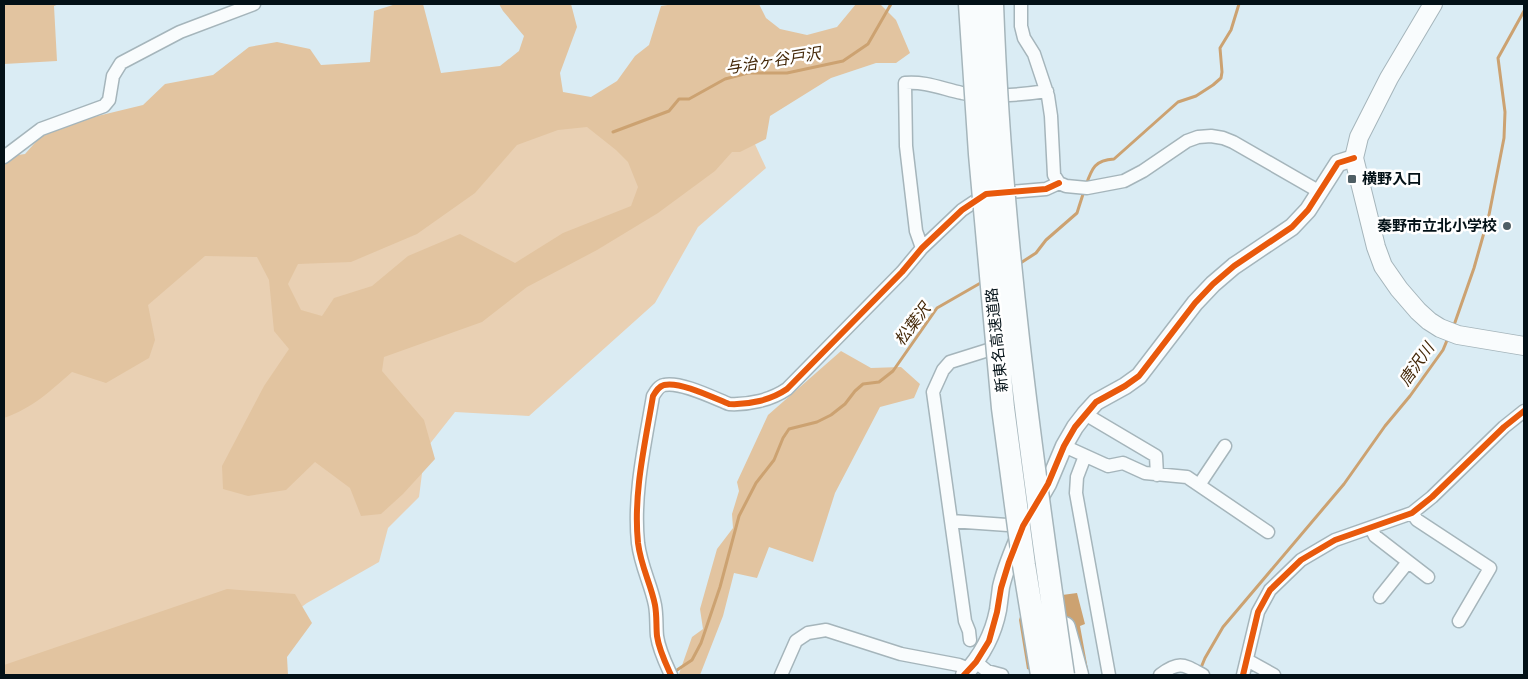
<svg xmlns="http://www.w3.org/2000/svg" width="1528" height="679" font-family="'IBM Plex Sans','Noto Sans JP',sans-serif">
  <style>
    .green { fill: #e9d0b3 }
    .forest { fill: #e2c4a0; fill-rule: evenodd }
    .water { fill: #cca271 }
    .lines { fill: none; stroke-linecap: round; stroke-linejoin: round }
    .stream { stroke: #cca271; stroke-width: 3 }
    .minor-casing { stroke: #a5b5bb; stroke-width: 15 }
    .tertiary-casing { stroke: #a5b5bb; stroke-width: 19 }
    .secondary-casing { stroke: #a5b5bb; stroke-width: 20 }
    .motorway-casing { stroke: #a5b5bb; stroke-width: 25 }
    .minor { stroke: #f9fcfd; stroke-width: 12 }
    .tertiary { stroke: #f9fcfd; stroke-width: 16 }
    .secondary { stroke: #f9fcfd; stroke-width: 18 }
    .motorway { stroke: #f9fcfd; stroke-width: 22 }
    .motorway-bridge-casing { stroke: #a5b5bb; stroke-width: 25; stroke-linecap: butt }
    .motorway-bridge { stroke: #f9fcfd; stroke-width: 22 }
    .cycleway-casing { stroke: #fff; stroke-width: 9 }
    .cycleway { stroke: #e8590c; stroke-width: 6 }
    .poi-dot { fill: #4e5e64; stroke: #fff; stroke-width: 2 }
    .labels { text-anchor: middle; stroke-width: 5; stroke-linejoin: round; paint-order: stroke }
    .poi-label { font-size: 15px; font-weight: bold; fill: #031117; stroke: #fff; text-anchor: start }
    .street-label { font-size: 15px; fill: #031117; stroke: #fff }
    .water-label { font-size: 16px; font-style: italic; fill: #442808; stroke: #fff }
  </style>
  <rect width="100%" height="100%" fill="#daecf4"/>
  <path class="green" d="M511,117L747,127L766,168L698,227L655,303L529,416L455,412L425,450L419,497L388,528L379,562L307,603L210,675H4V387L149,287L218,236Z"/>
  <path class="forest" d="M4,4H59L54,6L57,61L4,64Z
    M396,4H423L441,73L500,66L519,51L524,36L503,11L499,4H571L577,27L560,73L563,92L591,97L617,81L635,56L649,45L661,6L674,4H759L766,18L780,29L807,35L837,27L856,4H880L896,20L910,53L896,63H876L831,78L770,116L766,139L740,152H732L715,171L658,213L597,250L527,287L482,322L384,357L382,371L424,420L435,459L403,494L381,514L361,516L350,488L315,462L286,490L248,496L223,489L222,466L264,386L289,349L274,331L269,280L257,257L205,256L148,305L155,340L149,358L106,383L72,372C49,392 34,407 4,418V157L25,154L48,128L143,105L165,84L213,75L249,47L277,42L310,49L321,65L370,62L374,11ZM587,127L616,150L628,162L638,187L631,206L563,233L515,263L460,234L408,256L372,286L334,298L322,316L301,310L288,284L298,264L351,262L417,234L475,193L517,145L558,130Z
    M841,351L871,368L901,367L920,384L914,398L880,407L835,493L813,562L769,547L757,578L734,573L723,616L700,675H680L679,674L692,637L703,629L700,609L717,549L733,528L732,514L739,491L737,482L768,415Z
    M227,589L295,594L312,623L287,657L288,675H4V665Z"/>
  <path class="water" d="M1077,593L1085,624L1080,626L1089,675H1046L1027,669L1019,620L1025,600Z"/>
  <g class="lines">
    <path class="stream" d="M613,132L669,111L679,99H689L725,79L748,73H787L843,61L868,44L891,4
      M1086,185C1092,168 1095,160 1114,159L1178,102L1196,96L1213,85L1221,78L1222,72L1220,48L1231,30L1239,4
      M1019,264L1036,253L1046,240L1077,213L1084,191
      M1453,328L1474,268L1489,215L1504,138L1505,112L1498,58L1524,11
      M1200,670L1205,658L1223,627L1344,484L1385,426L1410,396L1443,350L1448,338
      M674,672L692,660L701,643L720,587L739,516L756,483L774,460L783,438L789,429L817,422L831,415L845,404L855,391L863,384L879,382L893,371L937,308L984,281"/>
    <g class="minor-casing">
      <path id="minor" d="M1021,4V26L1024,38L1034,54L1048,96L1051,116L1054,175L1059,183L1066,186L1087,188L1124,181L1143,171L1187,141L1198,137L1211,136L1223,138L1233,142L1320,192
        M4,157L41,129L104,106L109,100L113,76L121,63L180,32L254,4
        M922,248L916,231L906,146L905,83C925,81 943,89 962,93C989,98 1020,95 1047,91
        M1085,414L1156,456L1157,475
        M1064,446L1108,466L1123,463L1145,473L1187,477L1268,532
        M1085,456L1077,477L1076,493L1109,675
        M1199,485L1225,446
        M1412,513L1417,520L1490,568L1459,621
        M951,521L1023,526
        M1371,528L1375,536L1428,577
        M1380,597L1408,562
        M970,640L969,631L965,621L933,392L943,370L950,362L1001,346
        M1247,660L1274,675
        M976,662L987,671L1002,675
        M671,675C665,662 659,650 657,636C656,626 657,616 655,605C651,584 641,567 638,543C633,494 645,444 653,396C656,391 659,386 664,385C680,381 714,398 729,404C749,405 771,400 787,389L902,272L922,248L962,210L986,194L1046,189L1059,183
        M781,675L796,641L808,633L826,630L901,654L959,665L969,669
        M1160,675C1180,660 1184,665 1203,675
        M1243,675L1258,612L1270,590L1301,560L1335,540L1412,513L1432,497L1504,427L1524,411"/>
    </g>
    <g class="tertiary-casing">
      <path id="tertiary" d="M1037,503L1048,484L1064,446L1075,427L1085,414L1096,402L1125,386L1139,376L1195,303L1213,284L1234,266L1292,227L1308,210L1338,163L1354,158
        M964,675C981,657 993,636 998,610C999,603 1000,595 1001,587C1005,569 1012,553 1019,536"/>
    </g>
    <g class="secondary-casing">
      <path id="secondary" d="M1433,4L1389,78L1359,137L1354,158L1376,247L1383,266L1399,289L1418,311L1429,321L1440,328L1458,335L1524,346"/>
    </g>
    <g class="motorway-casing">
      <path id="motorway" d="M1064,628L1077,675"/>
    </g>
    <use href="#minor" class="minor"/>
    <use href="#tertiary" class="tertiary"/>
    <use href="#secondary" class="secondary"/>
    <use href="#motorway" class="motorway"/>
    <g class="motorway-bridge-casing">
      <path id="motorway-bridge" d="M970,4L980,154L1003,408L1024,565L1042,675
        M992,4C1000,229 1030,452 1063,675"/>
    </g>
    <use href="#motorway-bridge" class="motorway-bridge"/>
    <g class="cycleway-casing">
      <path id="cycleway" d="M671,675C665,662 659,650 657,636C656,626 657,616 655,605C651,584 641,567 638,543C633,494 645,444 653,396C656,391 659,386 664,385C680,381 714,398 729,404C749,405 771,400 787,389L902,272L922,248L962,210L986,194L1046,189L1059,183
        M964,675L976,662L989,641L997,612L1001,588L1009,562L1023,526L1048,484L1064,446L1075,427L1096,402L1125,386L1139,376L1195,303L1213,284L1234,266L1292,227L1308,210L1338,163L1354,158
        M1243,675L1258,612L1270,590L1301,560L1335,540L1412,513L1432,497L1504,427L1524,411"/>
    </g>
    <use href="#cycleway" class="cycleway"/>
  </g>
  <g class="poi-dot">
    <rect x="1347" y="174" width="10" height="10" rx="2.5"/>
    <circle cx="1507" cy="226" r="5"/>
  </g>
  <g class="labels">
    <g class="poi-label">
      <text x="1362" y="184">横野入口</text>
      <text x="1497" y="231" text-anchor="end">秦野市立北小学校</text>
    </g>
    <g class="street-label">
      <text transform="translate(997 340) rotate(-96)" y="5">新東名高速道路</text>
    </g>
    <g class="water-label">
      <text transform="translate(773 60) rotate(-9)" y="6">与治ヶ谷戸沢</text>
      <text transform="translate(912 324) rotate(-53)" y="6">松葉沢</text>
      <text transform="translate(1416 364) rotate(-55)" y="6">唐沢川</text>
    </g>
  </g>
  <rect width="1528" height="679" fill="none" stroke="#031117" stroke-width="10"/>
</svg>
